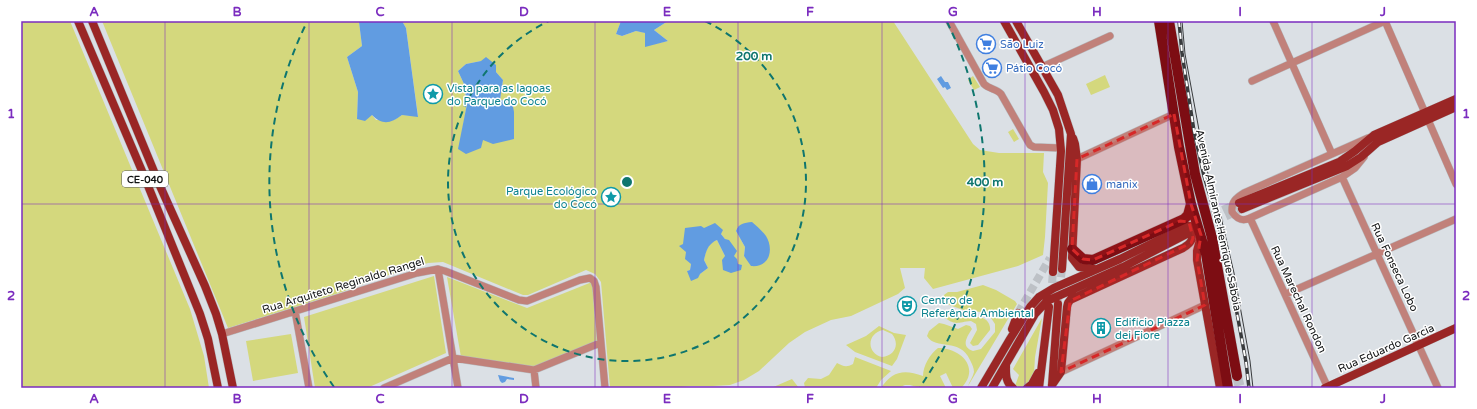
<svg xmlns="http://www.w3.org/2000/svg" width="1477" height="409" font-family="'Varela Round',sans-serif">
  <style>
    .green { fill: #d4d87d; fill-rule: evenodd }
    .water { fill: #619ce1 }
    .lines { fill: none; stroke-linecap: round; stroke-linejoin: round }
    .major-tunnel { stroke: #bdc1c6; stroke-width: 8; stroke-dasharray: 8 4; stroke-linecap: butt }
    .highway-tunnel { stroke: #bdc1c6; stroke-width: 10; stroke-dasharray: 10 5; stroke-linecap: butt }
    .minor-casing { stroke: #b7bbbf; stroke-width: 8 }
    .major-casing { stroke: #b7bbbf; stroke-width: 9 }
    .highway-casing { stroke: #b7bbbf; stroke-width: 11 }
    .minor { stroke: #c1817a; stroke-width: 7 }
    .major { stroke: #9a2625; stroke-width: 8 }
    .highway { stroke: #7d0d13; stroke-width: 10 }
    .tram { stroke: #393b3d; stroke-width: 1 }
    .rail-casing { stroke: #393b3d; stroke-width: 3.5 }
    .rail { stroke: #fff; stroke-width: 2; stroke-dasharray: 6; stroke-linecap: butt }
    .marked { fill: #d62828; fill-opacity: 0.2; stroke: #d62828; stroke-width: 3; stroke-dasharray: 8 5; stroke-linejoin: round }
    .grid { fill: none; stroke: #7b2cbf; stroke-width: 1; stroke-opacity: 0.55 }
    .ring { fill: none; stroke: #0f766e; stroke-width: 2; stroke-dasharray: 7 5 }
    .labels { text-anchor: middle; stroke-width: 3; stroke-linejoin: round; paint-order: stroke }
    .shield { fill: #fff; stroke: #585a5a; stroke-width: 1 }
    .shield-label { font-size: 10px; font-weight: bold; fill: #111314 }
    .shop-label { font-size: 11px; fill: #366cbe; stroke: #fff; text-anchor: start }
    .culture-label { font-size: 11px; fill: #0d838f; stroke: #fff; text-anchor: start }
    .street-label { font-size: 11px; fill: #111314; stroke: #fff }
    .centre { fill: #0f766e; stroke: #fff; stroke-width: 2 }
    .ring-label { font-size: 12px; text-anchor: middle; font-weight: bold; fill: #0f766e; stroke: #fff; stroke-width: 3; stroke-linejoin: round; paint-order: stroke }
    .neatline { fill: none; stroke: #7b2cbf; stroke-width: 1.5 }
    .grid-label { font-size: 13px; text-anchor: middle; font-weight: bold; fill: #7b2cbf }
  </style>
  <rect width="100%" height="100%" fill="#dbe0e5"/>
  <path class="green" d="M21,21H70L190,309L204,356L209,388H21Z
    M102,21H360L359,22L362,46L347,57L358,92L357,119L372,115L376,120H394L402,115L418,116L406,28L402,21H621L616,34L622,36L636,31L646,33L645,46L668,41L654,30L668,21H893L973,144L980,150L999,153H1044L1043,172L1048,183L1045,237L1043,255L1018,266L933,289L924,278L925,268H900L905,288L898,294L851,316L831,320L805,332L789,343L759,371L744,380L730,385L713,386H690L673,388H610L601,282L595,274L586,270L528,295H523L443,262L428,263L379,278L336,294L228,328ZM481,61L496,72L503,80L500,100L482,140L459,149L467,104L464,84L458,71L466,64ZM738,227L757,266L744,256L745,247L736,231ZM721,234L725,239L738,264L725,256L717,240C707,244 706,250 704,260L708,268L700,274L687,271L690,270L691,264L683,244Z
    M1105,75L1110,87L1091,95L1086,84Z
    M973,76L980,87L974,90L968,80Z
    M1013,129L1019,139L1014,142L1008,132Z
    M434,276L446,353L367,388H315L304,317Z
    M447,277L527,308L592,282L597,341L533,368L461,357Z
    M983,285L996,290L1015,301L1017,304L968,386C969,382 973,377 974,372C974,368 972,364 970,360C960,337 936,351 927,336L929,331L939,323L944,324L958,329L966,325L970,326L972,329C966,338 961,347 973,351L981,349L995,332V324L991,318L982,312L966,311L944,303L942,299L944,295L948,292H957Z
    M950,311C957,312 962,316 969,318C972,319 975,317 978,317C985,317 991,323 990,330L978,345L973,346L970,343L977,330L976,324L971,321C958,322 956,326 945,318V314Z
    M1042,318L1035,357L1034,374L1027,386L1022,388L1015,386L1019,375L1013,369Z
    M879,326L894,333L906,335L897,359L892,366L855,352L846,345L866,336ZM883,330L892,334C900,344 895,356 882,357C866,353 867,333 883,330Z
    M291,334L298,373L253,381L246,341Z
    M938,348C961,348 981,368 961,388H953L946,373L940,376L946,388H920L910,385H905L898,388H881C892,371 904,369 923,376C923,366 930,354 938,348Z
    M855,357L891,371L881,380L876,388H805L804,383L808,378L821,379L829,375L837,363C843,366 846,368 853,364Z
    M792,379L799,388H771Z"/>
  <path class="water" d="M360,21H402L406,28L418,117L402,115C391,123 383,126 372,115L365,121L357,119L358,92L347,57L362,46L359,22Z
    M621,21H668L654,30L668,41L645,47V33L636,31L622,36L616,34Z
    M486,57L496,65V72L503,80L500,100L512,101L514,112V139L493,144L483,140L481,148L466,154L458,149L467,104L464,84L458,71L466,64L481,61Z
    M941,76L945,82H948L951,88L947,90L945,87L943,88L937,79Z
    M752,222C757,226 762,231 766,236C774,249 770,268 751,266L744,256L745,247L736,231C739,223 744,223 752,222Z
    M715,223L723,230L721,234L725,239L729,240L737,251L734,256L737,259L738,264L742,265L741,270L731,273L723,270L722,260L725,256L717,240C708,244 706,251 704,260L708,268L700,274L698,278L691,281L687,271L690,270L691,264L685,259L686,252L679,246L683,244L685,228L701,226L704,228Z
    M498,375L514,378V380L507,379L505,382L502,383L500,381Z"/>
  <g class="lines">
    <path class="major-tunnel" d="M1201,220L1238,203
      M1193,231L1242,209
      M1051,295L1053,272
      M1058,301L1062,269
      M1018,313L1050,258"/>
    <path class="highway-tunnel" d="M1237,376L1240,388"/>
    <g class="minor-casing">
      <path id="minor" d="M949,21L984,84C989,89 997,89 1001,94L1030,145L1034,147L1061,148
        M1273,21L1332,154
        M1385,21L1456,184
        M1042,67L1110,36
        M1252,81L1385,21
        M1364,157L1355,168L1342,177L1250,218C1242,222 1237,219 1232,212C1231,202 1236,198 1244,193L1368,138
        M1077,159L1174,114
        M1342,177L1438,388
        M1250,218L1328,388
        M438,269L458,388
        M1286,294L1456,219
        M295,311L309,388
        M222,334L417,273L438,269L445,271L519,300L527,301L580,280L590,278L594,281L596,287L605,388
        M534,370L536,388
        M1061,372L1205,305
        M384,388L453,358L534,370L600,343"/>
    </g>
    <g class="major-casing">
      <path id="major" d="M78,21L142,171L200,314L208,339L218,388
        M92,21L160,186L205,286L216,314L222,334L233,388
        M1004,21L1044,92L1053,110L1059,129L1061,151L1053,272
        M1016,21L1058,95L1071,134L1062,269
        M1073,138L1075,144L1077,159L1072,258L1079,267L1094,269
        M1239,203L1339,162L1355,151L1374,135L1456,99
        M1242,209L1347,166L1361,157L1378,142L1456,107
        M1201,236L1197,251V260L1220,388
        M1072,299L1183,248C1194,241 1193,239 1190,226
        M1012,329L1018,313
        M1006,365C1006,374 1005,382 1013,388
        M1052,385L1061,372L1067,307L1068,303L1074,295
        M1052,385L1058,304
        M981,388L1010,339L1030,307L1039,297L1054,288L1120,259L1187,226
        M992,388L1035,314L1047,301L1123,267L1187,234
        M1027,388L1032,384L1038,373
        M1039,388L1049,307
        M1325,388L1456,328"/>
    </g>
    <g class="highway-casing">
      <path id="highway" d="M1159,21L1179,147L1191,204L1206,254L1228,388
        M1169,21L1195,174L1212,238L1237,376
        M1072,249L1083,259L1093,260L1184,219L1188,215L1191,204"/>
    </g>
    <use href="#minor" class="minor"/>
    <use href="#major" class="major"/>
    <use href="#highway" class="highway"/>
    <path class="tram" d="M1182,21L1185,54L1199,130L1208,174L1221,217L1234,273L1250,361L1253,388"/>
    <g class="rail-casing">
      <path id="rail" d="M1179,21L1182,53L1194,131L1204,176L1224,243L1246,362L1249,388"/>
    </g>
    <use href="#rail" class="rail"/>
  </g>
  <path class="marked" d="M1174,114L1191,204L1201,235L1197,260L1205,305L1061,372L1070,301L1191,243L1193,238L1189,222L1180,221L1093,260L1083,259L1072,249L1077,159Z"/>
  <path class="grid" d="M165,21V388M309,21V388M452,21V388M595,21V388M738,21V388M882,21V388M1025,21V388M1168,21V388M1312,21V388M21,204H1456"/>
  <g class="ring">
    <path d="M705 21A179 179 0 1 1 549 21"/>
    <path d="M334 387A358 358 0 0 1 307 22M947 22A358 358 0 0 1 920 387"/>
  </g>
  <defs>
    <g id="supermarket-ring" transform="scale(1)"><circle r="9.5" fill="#fff" stroke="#3f7fe0" stroke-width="1.5"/><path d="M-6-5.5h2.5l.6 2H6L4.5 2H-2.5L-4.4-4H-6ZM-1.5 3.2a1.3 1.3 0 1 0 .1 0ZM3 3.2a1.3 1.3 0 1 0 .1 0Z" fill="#3f7fe0"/></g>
    <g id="sight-ring" transform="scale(1)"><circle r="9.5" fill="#fff" stroke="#0f9aa8" stroke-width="1.5"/><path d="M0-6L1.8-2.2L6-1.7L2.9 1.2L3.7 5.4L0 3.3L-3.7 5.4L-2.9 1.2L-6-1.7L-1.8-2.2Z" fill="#0f9aa8"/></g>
    <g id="shop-ring" transform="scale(1)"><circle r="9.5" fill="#fff" stroke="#3f7fe0" stroke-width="1.5"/><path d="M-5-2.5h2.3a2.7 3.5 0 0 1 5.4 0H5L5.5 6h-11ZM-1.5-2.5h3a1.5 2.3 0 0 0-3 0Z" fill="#3f7fe0"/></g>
    <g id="theatre-ring" transform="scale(1)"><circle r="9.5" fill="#fff" stroke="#0f9aa8" stroke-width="1.5"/><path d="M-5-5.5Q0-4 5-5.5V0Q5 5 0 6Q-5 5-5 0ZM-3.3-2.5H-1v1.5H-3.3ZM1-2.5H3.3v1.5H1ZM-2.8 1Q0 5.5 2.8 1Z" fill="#0f9aa8"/></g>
    <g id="building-ring" transform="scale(1)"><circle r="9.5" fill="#fff" stroke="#0f9aa8" stroke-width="1.5"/><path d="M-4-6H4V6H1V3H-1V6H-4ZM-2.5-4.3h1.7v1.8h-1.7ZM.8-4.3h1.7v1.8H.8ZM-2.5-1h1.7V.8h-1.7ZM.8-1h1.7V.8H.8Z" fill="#0f9aa8"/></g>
  </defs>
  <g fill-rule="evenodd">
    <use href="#supermarket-ring" x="986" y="44"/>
    <use href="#supermarket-ring" x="992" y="68"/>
    <use href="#sight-ring" x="433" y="94"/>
    <use href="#shop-ring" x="1092" y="184"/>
    <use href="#sight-ring" x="611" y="197"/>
    <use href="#theatre-ring" x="907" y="306"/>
    <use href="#building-ring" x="1101" y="328"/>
  </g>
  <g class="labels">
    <rect class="shield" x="122" y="171" width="46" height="16" rx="3"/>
    <g class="shield-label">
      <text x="145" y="183">CE-040</text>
    </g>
    <g class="shop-label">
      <text x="1000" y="48">São Luiz</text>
      <text x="1006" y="72">Pátio Cocó</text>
      <text x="1106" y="188">manix</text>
    </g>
    <g class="culture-label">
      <text x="447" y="92">Vista para as lagoas<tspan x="447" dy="13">do Parque do Cocó</tspan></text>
      <text x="597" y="195" text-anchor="end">Parque Ecológico<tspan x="597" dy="13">do Cocó</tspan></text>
      <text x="921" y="304">Centro de<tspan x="921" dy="13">Referência Ambiental</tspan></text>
      <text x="1115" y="326">Edifício Piazza<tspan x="1115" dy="13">dei Fiore</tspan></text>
    </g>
    <g class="street-label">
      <text transform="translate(1219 220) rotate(78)" y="4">Avenida Almirante Henrique Sabóia</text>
      <text transform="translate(1395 267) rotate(65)" y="4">Rua Fonseca Lobo</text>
      <text transform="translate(343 285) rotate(-17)" y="4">Rua Arquiteto Reginaldo Rangel</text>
      <text transform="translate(1299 299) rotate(65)" y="4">Rua Marechal Rondon</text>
      <text transform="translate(1386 348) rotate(-24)" y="4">Rua Eduardo Garcia</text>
    </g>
  </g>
  <circle cx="627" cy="182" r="6" class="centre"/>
  <g class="ring-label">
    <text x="754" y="60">200 m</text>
    <text x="985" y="186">400 m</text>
  </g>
  <rect width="1477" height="409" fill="none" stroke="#ffffff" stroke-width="44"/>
  <rect x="22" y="22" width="1433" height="365" class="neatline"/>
  <g class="grid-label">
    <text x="94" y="16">A</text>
    <text x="237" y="16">B</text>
    <text x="380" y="16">C</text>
    <text x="524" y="16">D</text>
    <text x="667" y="16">E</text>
    <text x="810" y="16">F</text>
    <text x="953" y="16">G</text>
    <text x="1097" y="16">H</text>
    <text x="1240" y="16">I</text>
    <text x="1383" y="16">J</text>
    <text x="11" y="118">1</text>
    <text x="1466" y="118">1</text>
    <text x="11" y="300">2</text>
    <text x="1466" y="300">2</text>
    <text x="94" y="403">A</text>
    <text x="237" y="403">B</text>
    <text x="380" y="403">C</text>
    <text x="524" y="403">D</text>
    <text x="667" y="403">E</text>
    <text x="810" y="403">F</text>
    <text x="953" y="403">G</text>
    <text x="1097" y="403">H</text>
    <text x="1240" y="403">I</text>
    <text x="1383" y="403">J</text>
  </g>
</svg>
